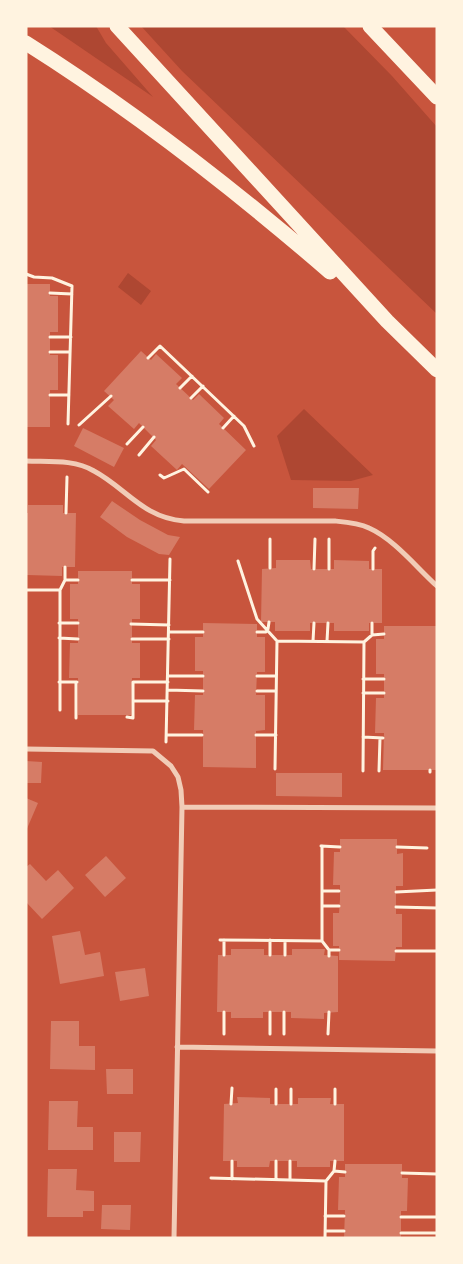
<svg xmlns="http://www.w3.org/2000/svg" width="463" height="1264" font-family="Signika,sans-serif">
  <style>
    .green { fill: #ae4732 }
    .building { fill: #d67c66 }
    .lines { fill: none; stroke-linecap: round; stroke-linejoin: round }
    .path { stroke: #fff3e0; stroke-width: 3 }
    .minor { stroke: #f1ccb7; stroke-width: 5 }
    .motorway { stroke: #fff3e0; stroke-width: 15 }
  </style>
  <rect width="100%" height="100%" fill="#c8553d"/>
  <path class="green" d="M49,26H96L106,43L153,97Z
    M141,26H343L392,76L437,127V314L182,71Z
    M128,273L151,291L141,305L118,287Z
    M304,409L373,475L351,481L291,480L277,436Z"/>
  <path class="building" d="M26,284H50V296H58V332H50V355H58V390H50V427H26Z
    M141,351L151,360L156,354L182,378L176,384L193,400L199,394L224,418L219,424L246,450L209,489L182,464L177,470L151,446L156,440L139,423L134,429L108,406L114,400L104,391Z
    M83,428L124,448L114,467L74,446Z
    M313,488H359L358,509L313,508Z
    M112,501L140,520L168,535L180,537L169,555L159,554L127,537L100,517Z
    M28,505H63V513H76L75,567H62V576L27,575L26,513H28Z
    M276,560H310L311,569H334V560L369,561V569H382V623H369V631H334V623H310V631H275V622H261L262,569L276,568Z
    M78,571H132V584H140V619H132V643H140V678H132L131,715H78V678H69L70,643H78V619H70V584H78Z
    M203,623L257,624V637H265V672H257L256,695H265V730L256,731V768L203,767V730H194L195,695H203V671H195V637H203Z
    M384,626H437V770H383L384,733H375L376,698H384V674H376V639H384Z
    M26,761L42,762L41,783H26Z
    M276,773H342V797L276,796Z
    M26,798L38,803L26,831Z
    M340,839H397V854L403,853V886H396V914H402V947H396L395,961L339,960V946H333V913H339L340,899V885H333L334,852H340Z
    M106,856L126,878L105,897L85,875Z
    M30,864L46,881L58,870L74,888L42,919L26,902V867Z
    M80,931L85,955L100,952L104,976L60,984L52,936Z
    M231,949H264V955H292V949H325L324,955L338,956V1012L324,1013V1019L291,1018V1012H263V1018H231V1012H217L218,955H231Z
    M145,968L149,996L120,1001L115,972Z
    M51,1021H79V1046H95V1070L50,1069Z
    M106,1069H133V1094H107Z
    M237,1097L270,1098V1104H298V1098H331L330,1104H344V1161H330V1167H297V1161H270L269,1167H237V1161H223L224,1104L238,1103Z
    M49,1101H78L77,1127H93V1150H48Z
    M114,1132H141L140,1162H114Z
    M345,1164H402V1178H408L407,1211H401V1238H344L345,1210H338L339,1177H345Z
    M48,1169H77L76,1190L94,1191V1211H83V1217H47Z
    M102,1205H131L130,1230L101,1229Z"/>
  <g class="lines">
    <path class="path" d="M26,274L34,277L52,278L72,286L68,424
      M50,293L72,294
      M50,337H71
      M50,352H70
      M148,358L160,346L244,426L254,446
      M180,388L192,376
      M50,395H69
      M191,398L203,386
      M79,425L111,396
      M223,428L234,416
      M127,444L143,427
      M139,455L154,437
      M160,475L164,478L184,469L208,492
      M66,513L67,477
      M238,561L257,619L277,641
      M270,568V539
      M314,569L315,539
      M329,569V539
      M373,569V551L375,548
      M65,580H78
      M132,580H170
      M26,590H60
      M59,623H78
      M372,623V635
      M131,624L169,625
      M169,632H203
      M257,632H266L268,629L269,622
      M59,638L78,639
      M132,639H169
      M313,641L314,623
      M327,641L328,623
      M364,642L372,635L384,634
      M168,676H203
      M257,676H276
      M363,679H384
      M59,682H77
      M133,682H168
      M168,690L203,691
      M257,691H276
      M363,693H384
      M133,701H168
      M60,710V590L65,580V567
      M127,717L133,718V682
      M76,718V682
      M167,735H202
      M256,735H276
      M363,737L383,738
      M166,742L170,559
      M275,769L277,641L364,642L363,771
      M379,771L380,738
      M430,772V770
      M321,846L340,847
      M397,847L427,848
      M322,891H339
      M396,892L437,890
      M322,906H339
      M396,907L437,908
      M220,940L322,941V846
      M322,941L329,950V956
      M329,950H339
      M396,951H437
      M224,955V940
      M270,955V940
      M285,955V941
      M270,1012V1034
      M284,1012V1034
      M224,1034V1012
      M328,1034L329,1012
      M231,1104L232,1088
      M276,1104V1089
      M291,1104V1089
      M335,1104V1089
      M232,1161V1179
      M276,1161V1179
      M335,1161L334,1171L345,1172
      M402,1173L437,1174
      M211,1178L326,1181L325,1238
      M290,1180V1161
      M326,1181L334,1171
      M325,1216H344
      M401,1217H437
      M325,1231H344
      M401,1233H437"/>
    <path class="minor" d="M26,461C48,462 74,459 94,471C126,488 143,518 184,521H335C346,522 359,523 369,528C394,539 417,568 437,586
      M26,749L153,751L171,766L178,777L181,790L182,807L174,1238
      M182,807L437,808
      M177,1047L437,1051"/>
    <path class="motorway" d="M117,26L387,321L437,370
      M370,26L437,97
      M26,43C134,111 234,189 330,272"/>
  </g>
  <rect width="463" height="1264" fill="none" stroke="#fff3e0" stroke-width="55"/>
</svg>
